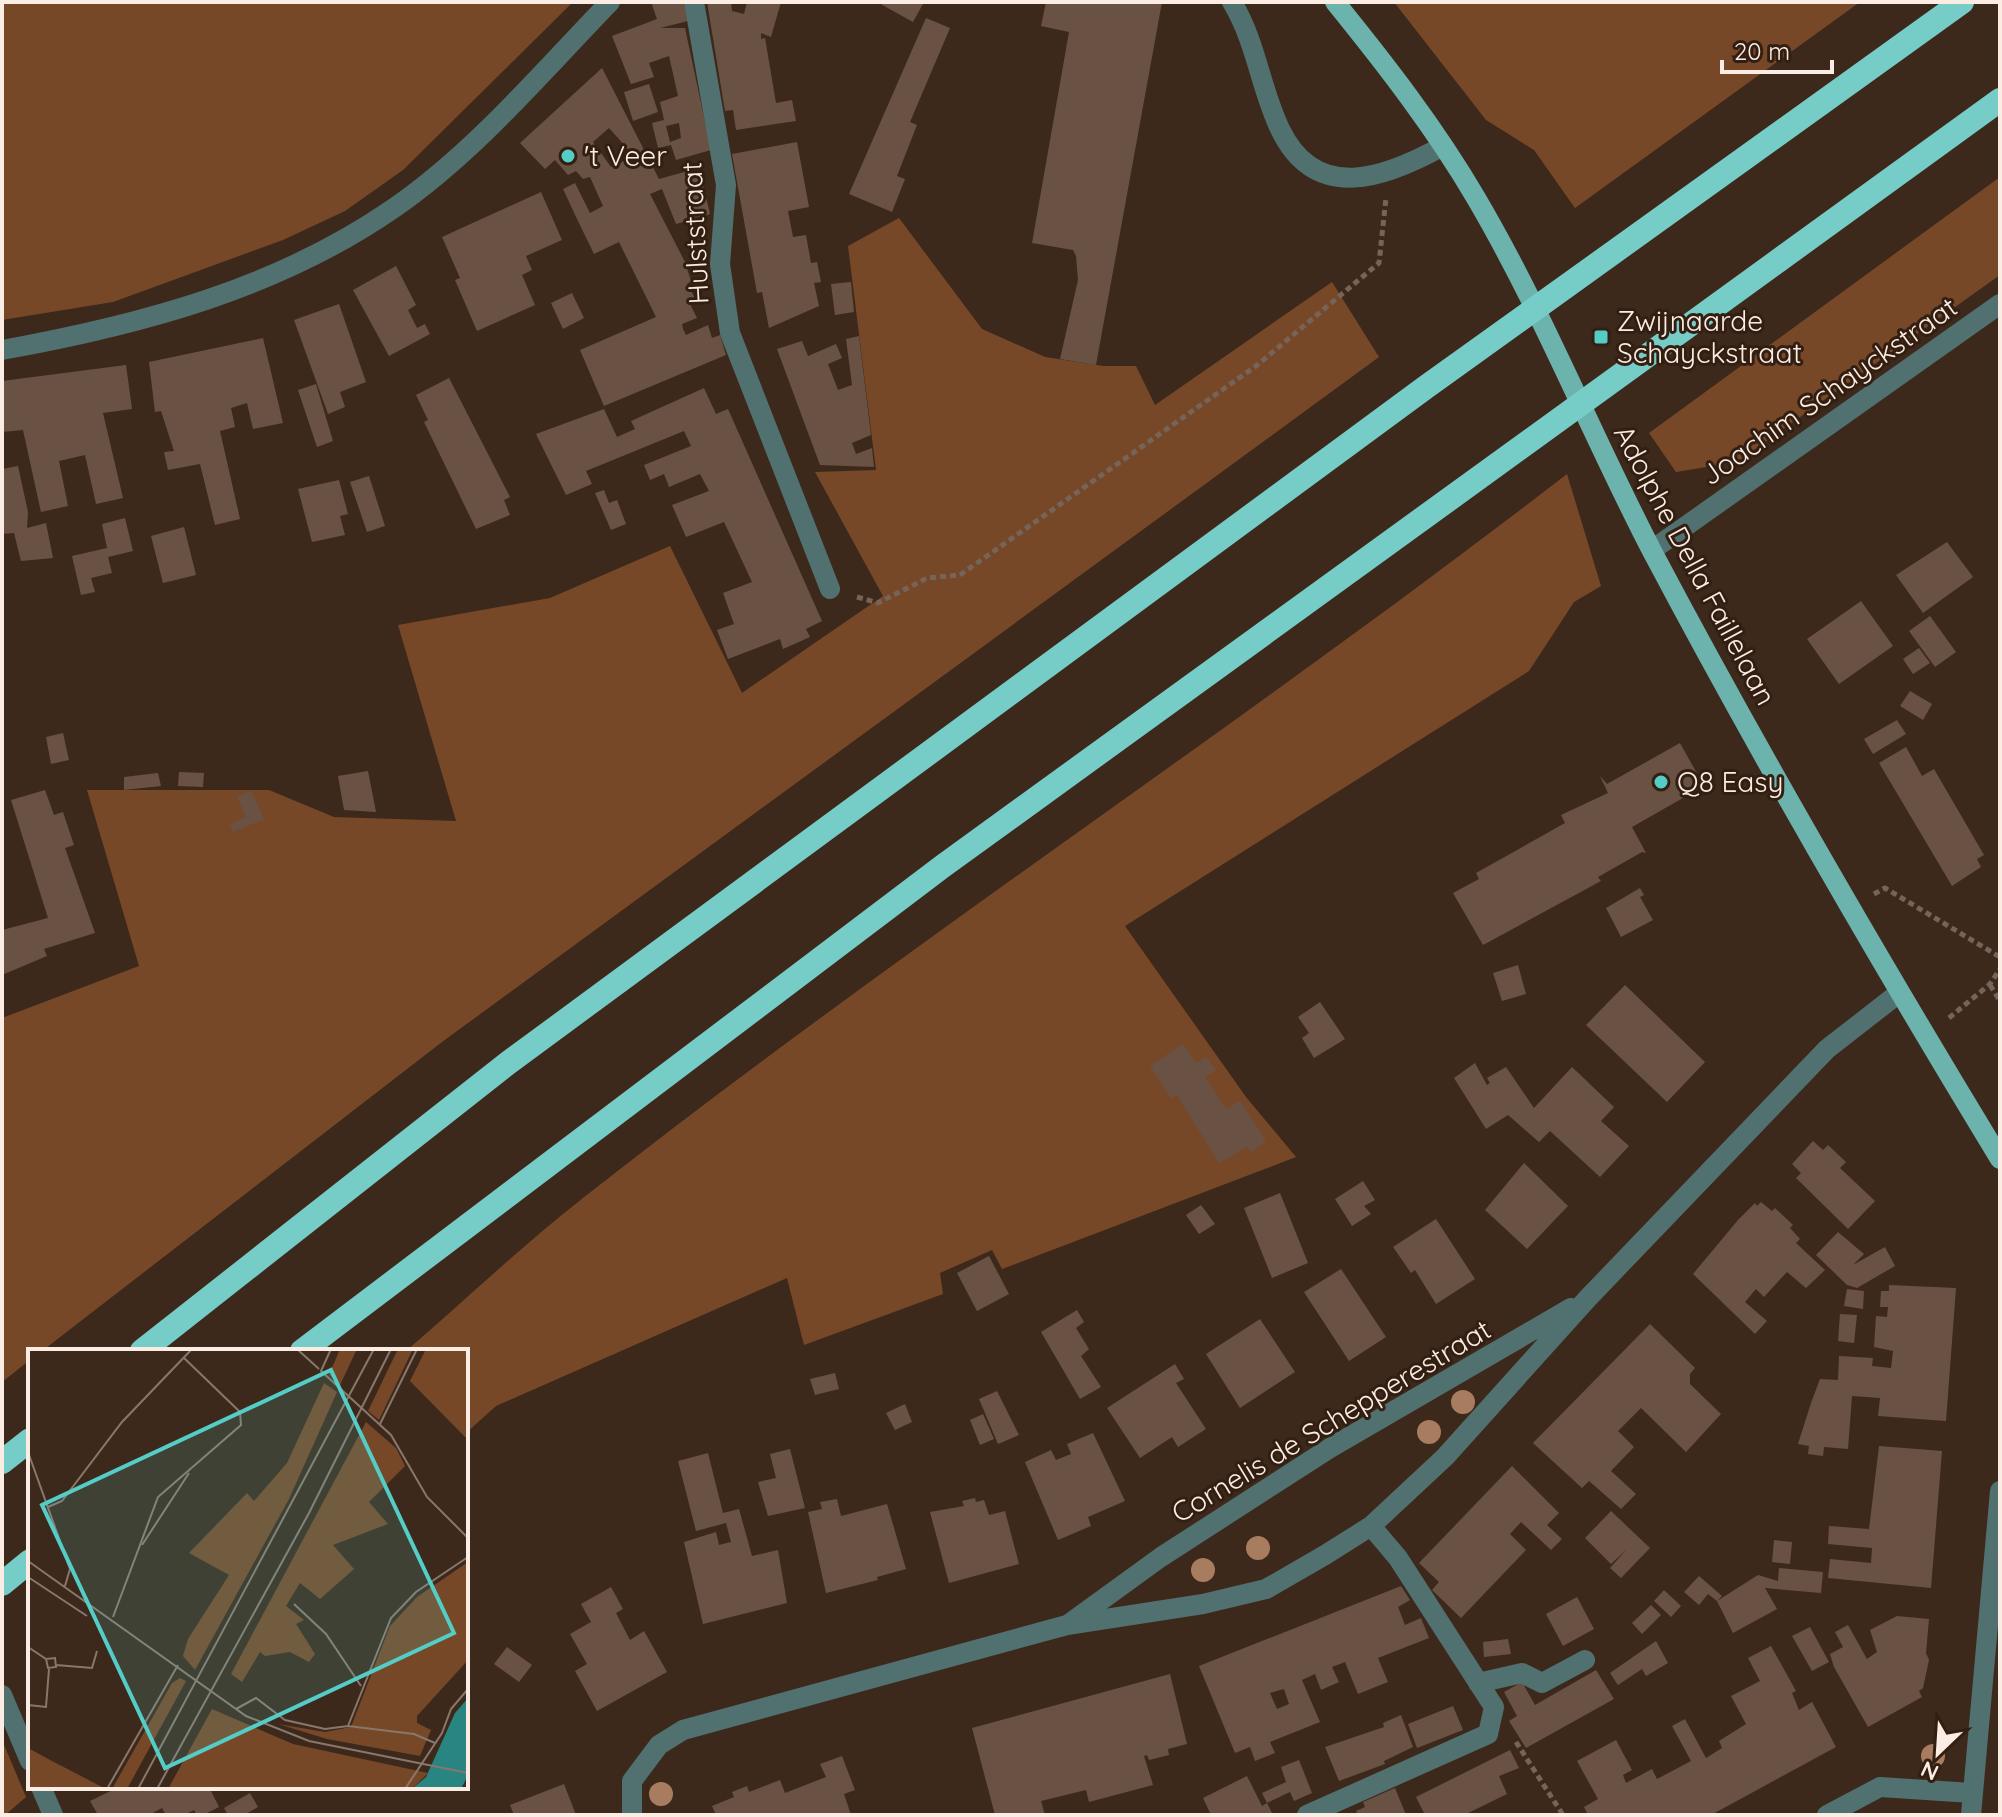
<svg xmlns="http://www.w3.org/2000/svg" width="2002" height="1817" font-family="Quicksand,sans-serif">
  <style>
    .green { fill: #774828 }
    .building { fill: #695244; fill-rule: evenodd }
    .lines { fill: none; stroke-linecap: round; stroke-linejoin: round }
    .path { stroke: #766459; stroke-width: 5; stroke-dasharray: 6 4; stroke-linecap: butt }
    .minor { stroke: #50716f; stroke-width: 20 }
    .major { stroke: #6cb3ae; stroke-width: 20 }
    .highway { stroke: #76cdc8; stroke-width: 24 }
    .tree { fill: #a87c5f }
    .poi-dot { fill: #54cdc7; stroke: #331f12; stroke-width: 3 }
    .labels { text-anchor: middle; stroke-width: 6; stroke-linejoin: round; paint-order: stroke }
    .poi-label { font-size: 28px; fill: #fbede4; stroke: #331f12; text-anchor: start }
    .street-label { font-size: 28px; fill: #fbede4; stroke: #331f12 }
    .inset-road { fill: none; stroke: #89776c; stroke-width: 2 }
    .view { fill: #54cdc7; fill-opacity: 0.15; stroke: #54cdc7; stroke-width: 4 }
    .inset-edge { fill: none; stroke: #fbede4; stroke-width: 4 }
  </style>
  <rect width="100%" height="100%" fill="#3d291c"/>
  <path class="green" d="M2,2H573L403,170L345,211L283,240L113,302L2,320Z
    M1394,2H1860L1575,208L1534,150L1486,120Z
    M2000,177V275L1737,462L1676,472L1649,433Z
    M899,218L982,329L1045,357L1103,366H1136L1155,405L1332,282L1379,357L442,1042L42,1351H30V1360L2,1382V1018L139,966L87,790H269L334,817L456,821L398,625L550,598L670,546L742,693L883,596L815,472L876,470L848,246Z
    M1567,474L1601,586L1574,602L1529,671L1125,926L1246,1097L1296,1157L1002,1269L992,1250L940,1273L943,1294L804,1345L787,1278L496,1406L466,1433V1351H406C465,1300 522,1246 583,1198C903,946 1245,723 1567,474Z
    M2,1740L26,1797L5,1815H2Z"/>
  <path class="building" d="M651,2H684L688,21L660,28H685L711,150L676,160L671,145L658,148L652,123L664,120L660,102L678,96L669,56L649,63L654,77L631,84L612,36L657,19ZM679,123L681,138L670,142L666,126Z
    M707,2H731L732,11L744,14L747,2H781L771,37L761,33V39L765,38L776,103L792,100L796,121L736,130L733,110L725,111Z
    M877,2H924L913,22Z
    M1046,2H1162L1096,365L1060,359L1078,280L1076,256L1073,250L1032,243L1069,32L1041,26Z
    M926,18L950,28L910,122L917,125L897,176L905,179L892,212L849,194Z
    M602,68L659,179L699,168L710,214L676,224L662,189L650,194L685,262L691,281L687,284L696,300L690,304L697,318L682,324L683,329L686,335L708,325L712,338L720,335L726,355L604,406L580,350L656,317L619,242L594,254L577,219L563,189L575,183L590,213L603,206L590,177L583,179L576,171L568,175L555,160L545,169L520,143ZM609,128L634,156L611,167L593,142Z
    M649,84L658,112L633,121L624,92Z
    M797,142L809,207L788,211L793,237L806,235L811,263L817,262L821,282L814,283L819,306L769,328L762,292L757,293L732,154Z
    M541,192L562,240L526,256L532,270L522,275L535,305L477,331L455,280L460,278L442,237Z
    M396,266L416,305L408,310L417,328L425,324L430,334L389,356L353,290Z
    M851,282L854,312L835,315L831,284Z
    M572,293L584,318L563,329L551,303Z
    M339,304L366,382L340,392L345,407L328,414L294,320Z
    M859,336L871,435L852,443L856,454L872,448L874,467L820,465L777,349L802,341L808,356L836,344L842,358L828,364L838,390L852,385L846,339Z
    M263,338L283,423L253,429L247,403L231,408L235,427L220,431L240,519L215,525L200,464L168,470L164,452L174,451L161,411L155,412L149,362Z
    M126,365L132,409L103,413L123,498L96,504L85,455L59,461L68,506L41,512L23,430L2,432V381Z
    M449,378L510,497L504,500L510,515L476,529L424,422L428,420L416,395Z
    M316,384L333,441L317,447L298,390Z
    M704,388L716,414L728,409L822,621L806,629L810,637L783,649L780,639L728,659L717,630L734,624L723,593L752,582L724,522L686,537L672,505L709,491L700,474L669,487L664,474L650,480L644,465L691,446L684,431L586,471L592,484L566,495L536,434L604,409L617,437L635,429L631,421Z
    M18,466L28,512L27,528L46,523L53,558L21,561L14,533L2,534V469Z
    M369,476L385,526L367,532L350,482Z
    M339,480L348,514L340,516L345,535L312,542L298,489Z
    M604,490L609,503L617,500L626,524L611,530L595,493Z
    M125,518L133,551L108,557L112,573L91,578L95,592L81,595L72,556L107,548L102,524Z
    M184,527L196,575L163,583L151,536Z
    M1947,542L1973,577L1923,613L1896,575Z
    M1861,601L1893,646L1839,684L1807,639Z
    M1930,616L1956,652L1935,667L1909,631Z
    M1919,648L1930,663L1913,674L1903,659Z
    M1910,691L1932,704L1923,720L1900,706Z
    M1897,720L1906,734L1873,754L1864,739Z
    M63,733L69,760L51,764L46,737Z
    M1680,743L1704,786L1632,827L1646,853L1642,852L1598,877L1601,881L1483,945L1453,893L1479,879L1476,873L1565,823L1561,815L1608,793L1600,776L1607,784Z
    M1906,747L1922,776L1934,769L1984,855L1977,859L1981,867L1952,886L1879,763Z
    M368,771L376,812L344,810L338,776Z
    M179,772L204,773L203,787L178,786Z
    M158,773L161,786L124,790V777Z
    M45,790L54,815L63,812L74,845L65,848L95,933L44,949L47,956L2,975V930L48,918L11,800Z
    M251,791L264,819L233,832L230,824L246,817L237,797Z
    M1640,888L1644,895L1640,897L1653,920L1621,937L1606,908Z
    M1518,965L1526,994L1502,1001L1493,973Z
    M1625,985L1705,1062L1667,1102L1586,1025Z
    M1320,1002L1345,1039L1314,1058L1302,1038L1309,1033L1298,1017Z
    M1183,1044L1196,1063L1206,1057L1216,1070L1205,1077L1226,1109L1240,1101L1266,1141L1251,1152L1248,1146L1219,1163L1177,1095L1171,1098L1150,1066Z
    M1475,1063L1487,1085L1490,1083L1487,1078L1506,1067L1534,1108L1572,1067L1614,1107L1601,1121L1629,1146L1600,1177L1550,1131L1539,1142L1508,1115L1486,1129L1454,1078Z
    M1813,1141L1823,1150L1828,1145L1846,1162L1840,1168L1875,1201L1848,1229L1796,1178L1801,1173L1792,1164Z
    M1524,1163L1568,1206L1527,1249L1485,1210Z
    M1363,1181L1375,1200L1364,1206L1371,1214L1352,1226L1335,1199Z
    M1280,1193L1308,1263L1272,1278L1244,1208Z
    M1761,1202L1772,1211L1775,1208L1793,1225L1790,1228L1800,1239L1796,1243L1825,1270L1806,1288L1787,1272L1764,1297L1756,1289L1745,1302L1767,1321L1755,1334L1693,1274L1738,1220L1755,1203L1757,1206Z
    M1201,1205L1215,1224L1199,1234L1186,1215Z
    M1436,1219L1475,1279L1436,1304L1415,1270L1411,1273L1393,1247Z
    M1838,1232L1864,1254L1853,1265L1885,1247L1895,1266L1857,1288L1847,1285L1816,1255Z
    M989,1256L1009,1294L977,1311L957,1273Z
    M1341,1269L1386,1337L1349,1361L1304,1292Z
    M1889,1285L1956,1288L1946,1421L1878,1416L1880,1398L1852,1396L1848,1449L1824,1447L1823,1456L1808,1454L1809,1446L1798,1444L1811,1403L1820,1379L1838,1380L1839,1356L1873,1358L1872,1366L1891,1368L1893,1351L1874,1347L1876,1316L1887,1317L1888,1307H1880L1881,1291H1889Z
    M1847,1289L1864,1291L1863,1309L1844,1306Z
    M1077,1310L1084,1322L1076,1328L1089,1349L1081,1356L1101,1387L1080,1399L1041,1332Z
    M1840,1314L1857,1315L1854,1343L1838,1341Z
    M1260,1319L1295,1372L1240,1408L1206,1354Z
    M1650,1324L1695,1368L1690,1374V1384L1721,1414L1686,1452L1641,1408L1618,1431L1634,1447L1611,1471L1636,1494L1621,1509L1589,1481L1582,1488L1533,1443Z
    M1175,1364L1184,1379L1176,1383L1206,1429L1178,1447L1172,1437L1140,1458L1107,1408Z
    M835,1373L839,1389L815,1395L810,1379Z
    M997,1391L1019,1435L998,1444L979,1399Z
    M905,1404L912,1422L895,1430L886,1413Z
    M983,1414L994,1439L980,1445L970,1420Z
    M1093,1433L1125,1501L1088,1517L1091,1526L1058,1540L1025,1462L1051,1450L1056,1460L1071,1454L1067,1444Z
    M1879,1446L1942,1451L1931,1588L1828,1578L1830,1559L1871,1563L1872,1548L1828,1544L1829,1526L1869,1529Z
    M790,1449L805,1508L768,1516L758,1482L776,1478L770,1454Z
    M708,1453L723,1513L739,1509L752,1556L778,1550L787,1603L703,1624L684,1542L716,1532L719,1545L731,1542L726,1523L696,1531L678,1461Z
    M1512,1466L1559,1513L1547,1525L1562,1539L1551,1550L1521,1522L1510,1534L1526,1550L1461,1618L1432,1590L1439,1582L1419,1563Z
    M975,1498L976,1502L984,1500L989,1515L1005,1511L1019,1564L949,1583L930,1512L964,1506L962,1501Z
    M837,1499L841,1516L887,1504L906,1569L877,1577L878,1580L826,1593L808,1512L822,1509L820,1502Z
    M1611,1511L1650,1548L1621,1578L1610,1568L1626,1550L1611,1564L1585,1538Z
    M1774,1540L1792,1542L1790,1564L1772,1562Z
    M1779,1568L1823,1572L1821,1593L1765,1588L1777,1609L1733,1633L1717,1601L1708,1594L1699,1605L1684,1592L1699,1576L1722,1596L1717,1601L1758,1575L1778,1581Z
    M1401,1586L1410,1600L1398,1607L1405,1625L1421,1618L1429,1638L1378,1658L1388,1682L1358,1694L1345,1662L1332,1667L1339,1682L1321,1690L1315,1674L1302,1680L1320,1722L1270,1742L1275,1753L1255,1761L1250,1747L1235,1753L1199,1666ZM1284,1689L1289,1704L1277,1709L1270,1693Z
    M611,1587L623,1609L616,1613L630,1640L644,1631L667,1672L597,1711L575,1671L587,1664L570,1634L591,1622L581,1604Z
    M1664,1590L1681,1606L1671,1617L1654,1601Z
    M1577,1597L1594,1629L1563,1646L1546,1614Z
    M1651,1605L1661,1615L1642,1634L1632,1623Z
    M1897,1616L1929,1619L1926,1653L1929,1660L1923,1688L1919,1691L1922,1697L1868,1727L1834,1667L1830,1654L1843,1647L1835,1632L1848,1625L1867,1659L1877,1652L1870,1630Z
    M1810,1627L1829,1662L1812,1671L1792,1636Z
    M1508,1639L1511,1654L1484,1657L1483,1642Z
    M1656,1641L1668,1663L1646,1676L1642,1669L1618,1685L1610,1673Z
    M1771,1646L1796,1691L1792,1693L1799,1710L1812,1702L1836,1747L1711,1815H1588L1584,1807L1598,1799L1577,1761L1616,1740L1632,1770L1623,1775L1626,1783L1652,1769L1657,1779L1691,1761L1672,1726L1685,1719L1706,1758L1722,1748L1719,1741L1746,1724L1731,1696L1760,1681L1748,1658Z
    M507,1647L532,1665L519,1682L494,1664Z
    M1596,1670L1614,1699L1526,1748L1509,1721L1517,1716L1504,1692L1522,1682L1535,1705Z
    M1170,1674L1187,1744L1168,1749L1169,1755L1149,1760L1147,1755L1144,1756L1153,1785L1089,1802L1086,1790L1041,1801L1045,1815H995L972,1728Z
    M1453,1706L1463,1730L1417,1748L1408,1724Z
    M1401,1715L1413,1747L1384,1761L1385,1764L1339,1781L1325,1747L1384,1727L1383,1723Z
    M1510,1750L1519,1768L1499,1776L1507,1794L1464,1815H1425L1416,1797Z
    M842,1756L855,1790L844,1794L851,1815H716L712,1806L734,1797L732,1792L747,1786L749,1792L780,1780L785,1793L826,1777L820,1764Z
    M1299,1760L1312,1793L1294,1801L1290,1792L1267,1803L1273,1815H1211L1203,1798L1247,1776L1262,1806L1267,1803L1262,1793L1286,1782L1281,1767Z
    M564,1784L576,1815H514L510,1805Z
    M119,1787H209L219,1807L203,1815H197L194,1810L184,1815H166L162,1808L149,1815H98L90,1801Z
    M1395,1788L1406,1815H1358L1356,1811L1365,1807L1363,1802Z
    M250,1793L258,1807L244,1815H228L224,1808Z"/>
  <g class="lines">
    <path class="path" d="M857,597L878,603L927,578L960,575L1256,366L1379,263L1386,198
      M1874,894L1885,888L2000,957
      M1990,985L2000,1001
      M1949,1018L1990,984L2000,969
      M1516,1742L1563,1815"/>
    <path class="minor" d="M694,2L726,185L720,264L730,333L830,589
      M1232,2C1257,44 1260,87 1280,129C1316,205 1387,177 1443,146
      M2,350C140,325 277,289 394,208C475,152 542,72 610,2
      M1652,550L2000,304
      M1070,1623L1161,1557L1330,1448L1571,1308
      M1478,1683L1522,1673L1542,1683L1585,1660
      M2,1695L30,1761
      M41,1787L53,1815
      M632,1815V1781L659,1745L683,1730L1067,1625L1203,1604L1266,1589L1325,1555L1371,1526L1445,1457L1588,1298L1827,1049L1899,993
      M1307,1815L1488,1734L1494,1707L1398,1558L1371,1526
      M1827,1815L1880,1787L1972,1793
      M1971,1815L2000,1491"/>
    <path class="major" d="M1335,2C1386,65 1435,128 1476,198C1543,312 1592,436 1653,553C1762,759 1879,960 2000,1159"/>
    <path class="highway" d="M142,1351L508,1063L1426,387L1962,2
      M302,1351L943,866L2000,100
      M2,1462L30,1440
      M2,1584L30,1561"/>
  </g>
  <g class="tree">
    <circle cx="1463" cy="1402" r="12"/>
    <circle cx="1429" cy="1432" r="12"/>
    <circle cx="1258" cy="1548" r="12"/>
    <circle cx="1203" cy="1570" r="12"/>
    <circle cx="1933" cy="1756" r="12"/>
    <circle cx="661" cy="1794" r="12"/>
  </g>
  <g class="poi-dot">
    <circle cx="568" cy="156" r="8"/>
    <rect x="1593" y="329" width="16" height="16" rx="4"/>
    <circle cx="1661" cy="782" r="8"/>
  </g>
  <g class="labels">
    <g class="poi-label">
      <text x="584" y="166">'t Veer</text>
      <text x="1617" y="331">Zwijnaarde<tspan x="1617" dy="32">Schayckstraat</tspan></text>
      <text x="1677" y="792">Q8 Easy</text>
    </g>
    <g class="street-label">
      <text transform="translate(695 233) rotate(-93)" y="10">Hulststraat</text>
      <text transform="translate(1829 391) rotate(-35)" y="10">Joachim Schayckstraat</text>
      <text transform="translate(1695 565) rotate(62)" y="10">Adolphe Della Faillelaan</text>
      <text transform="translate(1331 1421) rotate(-31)" y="10">Cornelis de Schepperestraat</text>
    </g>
  </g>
  <g transform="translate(28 1349)">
    <rect width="440" height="440" fill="#3d291c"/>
    <path d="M312,0H329L312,36L301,26ZM370,0H385L351,71L340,62ZM398,0H440V91L382,32ZM296,34L309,43L261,150L167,321L155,307L160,290L201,226L161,204L219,144L226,152L259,114ZM338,73L368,99L377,117L341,153L360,175L305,196L326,220L292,250L272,234L258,257L276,271L268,275L287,305L281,313L262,303L237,307L232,303L214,333L203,325ZM440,213V311L389,367V374L403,381L392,407L299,390L250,375L297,383L323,378L362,277L389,248ZM152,329L158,332L99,440H84L144,334ZM184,360L265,395L400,424L384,440H140ZM0,399L24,412L74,438L0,440Z" fill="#774828"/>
    <path d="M440,349V426L433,440H384L398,428L427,364Z" fill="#288581"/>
    <path class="inset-road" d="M269,0L291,20M303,0L293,22L363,86L399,148L440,189M352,75L389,0M0,103L42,220L37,237M20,158L34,152L94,73L164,0M114,196L161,124M0,212L218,367L281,392L440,424M0,228L59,267M266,255L298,285L333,337M85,268L130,148L213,76L212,63L155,8M0,298L18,310L27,309L28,318L20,319L18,310M28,316L64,319L69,302M0,356L18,358L21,320M208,360L228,349L257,371L297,380L320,377L386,385L407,394M320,377L363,269L388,243L440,208M79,440L150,316M110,440L346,0M129,440L281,164L363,0M377,440L414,384L423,360L440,340"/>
    <path class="view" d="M303,21L426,284L137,419L14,156Z"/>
    <rect width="440" height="440" class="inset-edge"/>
  </g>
  <rect width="2002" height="1817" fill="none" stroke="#fbede4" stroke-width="8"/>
  <g transform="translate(1938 1753) rotate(205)" stroke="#331f12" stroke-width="6" paint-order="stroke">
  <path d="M0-6L14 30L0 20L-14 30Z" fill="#fbede4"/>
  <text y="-12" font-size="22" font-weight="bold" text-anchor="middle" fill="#fbede4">N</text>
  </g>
  <path d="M1722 60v12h110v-12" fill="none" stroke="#fbede4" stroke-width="4"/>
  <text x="1734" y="60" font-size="24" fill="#fbede4" stroke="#331f12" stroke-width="6" paint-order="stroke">20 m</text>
</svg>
